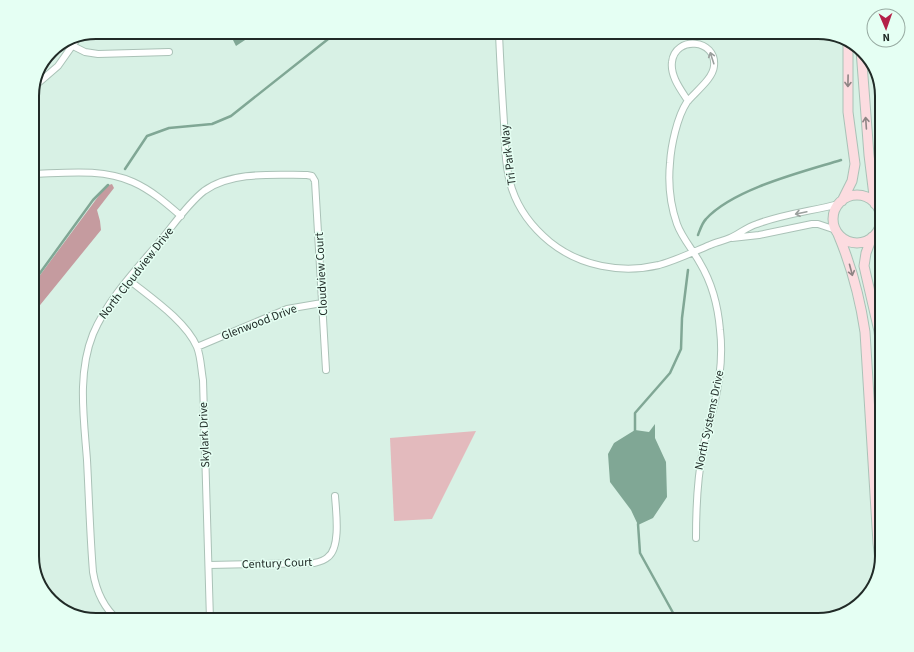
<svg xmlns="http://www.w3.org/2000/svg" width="914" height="652" font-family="'Source Sans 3',sans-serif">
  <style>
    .green { fill: #e3babd }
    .forest { fill: #c59b9f }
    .water { fill: #80a795 }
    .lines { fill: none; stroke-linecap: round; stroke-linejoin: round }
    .stream { stroke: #80a795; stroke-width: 2.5 }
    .street-casing { stroke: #aac2b7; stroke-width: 8 }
    .secondary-casing { stroke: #aac2b7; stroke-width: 11 }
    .street { stroke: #fff; stroke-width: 6 }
    .secondary { stroke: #fcdce0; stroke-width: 9 }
    .oneway { stroke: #9ba09e }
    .oneway2 { stroke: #8e8484 }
    .labels { text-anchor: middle; stroke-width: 3; stroke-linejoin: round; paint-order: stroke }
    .street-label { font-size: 12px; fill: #212b27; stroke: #e5fff3 }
    .rim { fill: none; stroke: #212b27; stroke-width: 2 }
  </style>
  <rect width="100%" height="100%" fill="#d8f1e5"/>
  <path class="green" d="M476,431L432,519L394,521L390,438Z"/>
  <path class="forest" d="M112,184L114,188L97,210L100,221L101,230L32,315V286L106,186Z"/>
  <path class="water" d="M233,32H257L236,46L233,40Z
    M655,424V438L666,462L667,497L653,518L638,525L631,510L610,482L608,454L614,443L635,430L649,432Z"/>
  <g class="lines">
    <path class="stream" d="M125,169L147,136L169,128L212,124L231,116L337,32
      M698,235C700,230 702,223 706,219C733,189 802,172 841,160
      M32,284L93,200L108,185
      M635,433V413L670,373L681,349L682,318L688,270
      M638,524L640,553L677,620"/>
    <g class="street-casing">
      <path id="street" d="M499,32C500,62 502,92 504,123C505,144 505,168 512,189C519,210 533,228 550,242C580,266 621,274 659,265C677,260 693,252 710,245C716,242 723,241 730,238C739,234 747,227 757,224C783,214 812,211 839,204
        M73,46L85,52L98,54L169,52
        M36,85L58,66L77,39
        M688,101C681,90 670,76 672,62C675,35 717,39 714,66C713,79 695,92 687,102C677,117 671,146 670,163C668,184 670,204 677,224C682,238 693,250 700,263C712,283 718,306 720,330C723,355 720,380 714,405C711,420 705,435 703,450C697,479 696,508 696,538
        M32,174C65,173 102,168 133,182C151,190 166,203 181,216
        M873,190L882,197
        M878,208L882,209
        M875,234L882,232
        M732,238L759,235L812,224H818L836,230
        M129,280C150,297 186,321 197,347C201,357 201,369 203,380L210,620
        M197,347L287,309L322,303
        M209,565L314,563C319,562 324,561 328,557C341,547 336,511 335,496
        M118,620C104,608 96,590 93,572C90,535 89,498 87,460C84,419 77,374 93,334C107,301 133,273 156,246C171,229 186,205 204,191C231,171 275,175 307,175L312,176L315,181L326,370"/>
    </g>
    <g class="secondary-casing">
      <path id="secondary" d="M861,50L869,155L875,204
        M833 219a24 24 0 1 1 48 0a24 24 0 1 1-48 0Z
        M842,201L852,181L855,164L848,112V42
        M838,234C851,265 860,298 865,332L878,543L880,561
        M872,237L866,253L864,266L879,331L882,357"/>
    </g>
    <use href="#street" class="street"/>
    <use href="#secondary" class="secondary"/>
  </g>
  <defs><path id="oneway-shaft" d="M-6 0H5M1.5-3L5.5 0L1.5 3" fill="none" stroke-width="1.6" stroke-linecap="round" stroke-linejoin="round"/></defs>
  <g class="oneway">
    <use href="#oneway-shaft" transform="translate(712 58) rotate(-108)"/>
    <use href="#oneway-shaft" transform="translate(801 213) rotate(168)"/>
  </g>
  <g class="oneway2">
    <use href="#oneway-shaft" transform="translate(848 81) rotate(91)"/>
    <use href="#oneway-shaft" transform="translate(866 123) rotate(-94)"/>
    <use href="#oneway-shaft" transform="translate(851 270) rotate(75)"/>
  </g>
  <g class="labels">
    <g class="street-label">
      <text transform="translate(508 155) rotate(-97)" y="4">Tri Park Way</text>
      <text transform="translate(136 273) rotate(-52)" y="4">North Cloudview Drive</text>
      <text transform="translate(321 274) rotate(-93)" y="4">Cloudview Court</text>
      <text transform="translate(259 322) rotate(-21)" y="4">Glenwood Drive</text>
      <text transform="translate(709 420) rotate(-78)" y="4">North Systems Drive</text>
      <text transform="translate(204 435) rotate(-92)" y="4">Skylark Drive</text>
      <text transform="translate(277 563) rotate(-2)" y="4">Century Court</text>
    </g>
  </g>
  <path d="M0 0H914V652H0ZM96 39H818A57 57 0 0 1 875 96V556A57 57 0 0 1 818 613H96A57 57 0 0 1 39 556V96A57 57 0 0 1 96 39Z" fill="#e5fff3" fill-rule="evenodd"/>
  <path class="rim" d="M96 39H818A57 57 0 0 1 875 96V556A57 57 0 0 1 818 613H96A57 57 0 0 1 39 556V96A57 57 0 0 1 96 39Z"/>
  <g transform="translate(886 28) rotate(178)"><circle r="19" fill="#e5fff3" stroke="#97aaa1"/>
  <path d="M0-3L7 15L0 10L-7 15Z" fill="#b32148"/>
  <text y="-6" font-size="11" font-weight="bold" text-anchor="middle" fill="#212b27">N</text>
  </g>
</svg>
